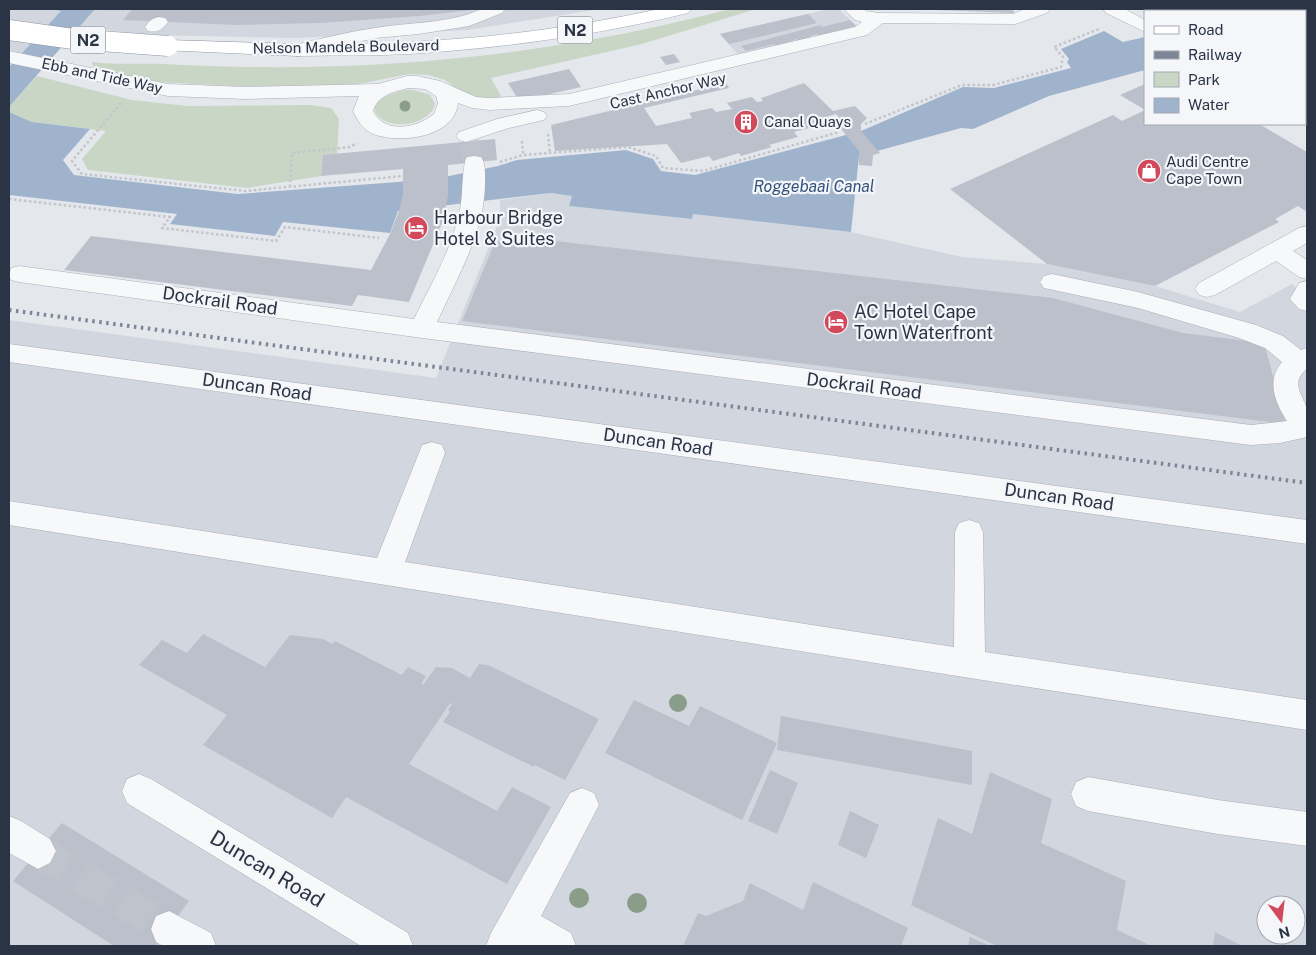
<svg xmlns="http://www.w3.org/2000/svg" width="1316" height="955" font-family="'Public Sans',sans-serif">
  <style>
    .built { fill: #d2d6de; fill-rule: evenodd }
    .green { fill: #c9d6c5 }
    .water { fill: #9fb4cc }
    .building { fill: #bbc0ca }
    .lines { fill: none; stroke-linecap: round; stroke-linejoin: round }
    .minor-tunnel-far1 { stroke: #bfc3cb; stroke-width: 20; stroke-dasharray: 20 10; stroke-linecap: butt }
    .minor-tunnel { stroke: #bfc3cb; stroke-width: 33; stroke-dasharray: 33 16; stroke-linecap: butt }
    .minor-casing { stroke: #a9aeb7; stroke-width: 1 }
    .major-casing { stroke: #a3abb8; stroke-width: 1 }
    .highway-casing { stroke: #8b94a3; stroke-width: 1 }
    .path { stroke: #c2c5cb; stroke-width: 2.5; stroke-dasharray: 2.5 2.5; stroke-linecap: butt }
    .minor { fill: #f7f8fa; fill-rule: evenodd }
    .major { fill: #fff; fill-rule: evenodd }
    .highway { fill: #fff; fill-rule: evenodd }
    .rail { stroke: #7d8696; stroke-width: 4; stroke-dasharray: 2.5 4.5; stroke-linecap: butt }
    .highway-bridge-casing { stroke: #8b94a3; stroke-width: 21; stroke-linecap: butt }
    .highway-bridge { stroke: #fff; stroke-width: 20 }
    .tree { fill: #899d89 }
    .labels { text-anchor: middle; stroke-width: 4.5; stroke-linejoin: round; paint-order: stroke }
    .far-street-label { font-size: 15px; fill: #2b3445; stroke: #f4f6f9 }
    .far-poi-label { font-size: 15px; fill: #2b3445; stroke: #f4f6f9; text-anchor: start }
    .shield { fill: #f4f6f9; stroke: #676e7b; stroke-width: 1 }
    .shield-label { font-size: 16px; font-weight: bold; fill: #2b3445 }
    .far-water-label { font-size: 16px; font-style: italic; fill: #34527a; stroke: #f4f6f9 }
    .poi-label { font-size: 18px; fill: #2b3445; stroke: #f4f6f9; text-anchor: start }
    .street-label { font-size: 18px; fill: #2b3445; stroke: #f4f6f9 }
    .near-street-label { font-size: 21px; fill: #2b3445; stroke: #f4f6f9 }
  </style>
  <rect width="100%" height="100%" fill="#e4e7ec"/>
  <path class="built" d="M9,9H600L467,30L294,38L153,35L50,24L22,53L9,51Z
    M829,9H839L860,29L740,57L720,34Z
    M551,193L572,196L569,206L692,219L693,214L851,232L962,257L1047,264L1155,286L1240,312L1292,284L1307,297V946H9V320L436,378L500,219V200ZM1266,905H1296V935H1266Z"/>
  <path class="green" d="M730,9H756L642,44L491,78L502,98L488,99L468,97L445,80L429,75L410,74L358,84L280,87L232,86L139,81L94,69L92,62C116,65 140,63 164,64C355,75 545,58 730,9Z
    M37,76L132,100L188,106L311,105L331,108L339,119L337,154L323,155L321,176L247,188L88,170L82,159L106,131L32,122L9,112V107Z
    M405,90H414L430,95L435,104C430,124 394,131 379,117C363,102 395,92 405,90Z"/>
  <path class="water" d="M51,9H95L9,107V67L61,11Z
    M1104,31L1123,42L1145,37V70L1049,96L973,129L961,128L859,156L851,232L693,214L692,219L569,206L572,196L551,193L398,211L390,233L283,222L275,236L170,224L177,214L9,195V112L32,122L90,129L63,160L74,175L238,194L398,182L449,176L498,166L517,160L626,150L653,159L661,171L695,175L861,131L963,87L994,88L1071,68L1067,62L1069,59L1061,49Z"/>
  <path class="building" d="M132,9H471L472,10L419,16L320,23L238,25L123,20Z
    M934,9H1013L1014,13L934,10Z
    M808,14L817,23L729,44L720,34Z
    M1305,17L1307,18V62L1305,61Z
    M850,20L856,26L820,36L818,34L810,36L812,39L800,42L797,39L776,46L774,44L746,51L741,46L821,25L822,27Z
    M674,54L680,62L666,65L660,57Z
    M569,69L581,87L519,101L508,83Z
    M726,83L729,88L644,108L656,126L692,118L689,113L712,108L716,112L732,109L727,103L752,97L757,102L763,101L761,98L804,83L833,111L855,106L867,118L861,124V131L880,153L873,155L872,166L859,165V151L838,125L845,124L836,114L816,120L821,125L794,132L798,137L769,145L772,147L741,156L739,153L713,161L709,156L681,163L667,144L555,151L551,125Z
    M1145,84V124H1259L1307,152V212L1298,206L1275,219L1279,222L1155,286L1047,264L950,189L1113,115L1122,121L1145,110L1120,95Z
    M495,139L497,160L448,165V196L442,223L409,302L358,295L352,306L64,270L91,236L371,270L390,234L399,211L403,194V169L321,176L323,155Z
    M546,240L1053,298L1183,333L1264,343L1286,424L462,321L495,242L543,247Z
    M203,634L265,667L290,635L323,639L332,644L335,641L402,675L408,667L426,676L421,684L423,685L436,667L452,668L470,678L479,664L488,665L599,719L565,780L535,765L534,767L443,722L450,712L448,710L452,704L450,703L409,764L497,811L512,787L551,807L507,884L346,797L332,818L203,745L227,715L139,665L162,640L187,653Z
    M634,700L689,726L700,706L777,743L742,820L605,753Z
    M781,716L972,751V785L777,750Z
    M770,770L798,783L777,834L748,821Z
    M990,772L1052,799L1041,843L1126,881L1117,930L1152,946H997L911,905L938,818L972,834Z
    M850,811L879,825L866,858L838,845Z
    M62,823L189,901L156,946H114L13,881Z
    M813,882L908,928L901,946H683L698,913L706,916L743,901L750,883L803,910Z
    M1215,932L1242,946H1213Z
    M970,937L990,946H968Z"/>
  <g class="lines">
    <path class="minor-tunnel-far1" d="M469,142L474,162"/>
    <path class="minor-tunnel" d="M38,851L169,929"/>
    <g class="minor-casing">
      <path id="minor" d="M482,9H505L502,13L469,26L419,34L375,38L298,56L291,54L289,50L291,46C319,39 347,32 375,28C411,22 448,24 482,9Z
        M844,9H863L866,11L879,13L1013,14L1025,9H1050L1047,13L1015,24L883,23L867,35L569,106L489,110L472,108L458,103C455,138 399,144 373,134C362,129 358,121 353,111L359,96L246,99L168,96L9,63V51L168,84L246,87L378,84L407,76H417L440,81L476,97L489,98L569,94L855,27L862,22L855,20ZM408,88L425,89L436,96L438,103L434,114C417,128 385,135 373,111C378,95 393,92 408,88Z
        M1103,9H1125L1145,20V32L1106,13Z
        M1167,9H1187L1189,11H1169Z
        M159,17L165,18L168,22C162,30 158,33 148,31L145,27C149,21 152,18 159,17Z
        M1305,74L1307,75V88L1305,87Z
        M537,110L544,112L547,116L544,120L509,128L466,142L459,140L456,136L459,132L497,119Z
        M1305,110L1307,111V123L1305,122Z
        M474,156L481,157C485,163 485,169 485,176C487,228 458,276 437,322L1251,425L1287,421C1275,402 1266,381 1282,362L1265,348L1239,338L1138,308L1044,288L1040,282L1044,276L1052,274L1138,292L1256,325L1283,336L1301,350L1307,348V369C1290,382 1302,394 1307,409C1310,416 1307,429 1307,437L1280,443L1251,445L422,338L19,282L11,280L9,276L11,268L19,266L414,319C432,282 455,244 461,203C463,192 462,165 467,157Z
        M1307,226V243L1293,251L1307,260V279L1299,277L1276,261L1215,295L1207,297L1199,295L1195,289L1199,283L1299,228Z
        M1307,281V311L1299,309L1290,299L1299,283Z
        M9,344L1307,520V544L9,362Z
        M432,442L442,445L445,453L405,562L954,647L955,532L959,523L969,520L979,523L983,532L985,652L1307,700V730L970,678L9,525V501L377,558L419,453L422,445Z
        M139,774L151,779L408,933L413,946H361L127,803L122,791L127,779Z
        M1088,777L1218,800L1307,812V846L1218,834L1088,811L1076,806L1071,794L1076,782Z
        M582,788L594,793L599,805L541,916L571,933L576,946H486L491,933L570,793Z
        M9,816L21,821L50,839L56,851L50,863L38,869L9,853Z
        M169,911L211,933L216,946H163L156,942L151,929L156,916Z"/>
    </g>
    <g class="major-casing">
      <path id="major" d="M659,9H691L688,13C597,35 503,48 409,54C372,56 335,55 298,56L291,54L289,50L291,46L298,44C335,44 372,44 409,42C493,38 577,27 659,9Z"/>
    </g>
    <g class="highway-casing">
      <path id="highway" d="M168,40L298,44L305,46L307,50L305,54L298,56L161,50L159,46L161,42Z"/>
    </g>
    <path class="path" d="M106,9H132
      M1267,9L1279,11
      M1305,17H1307
      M121,103L72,161L82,174L245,191L403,176
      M865,124L962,85H993L1061,67L1063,57L1054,47L1099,29
      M548,134L550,153
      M522,141L523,155
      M500,162L523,155L628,147L656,156L663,168L703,171L839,132
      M290,187L292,153L350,147L357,143
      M9,199L170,217L162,228L276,241L285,227L379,238"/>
    <use href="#minor" class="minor"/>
    <use href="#major" class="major"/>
    <use href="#highway" class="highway"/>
    <path class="rail" d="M9,310L1307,483"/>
    <g class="highway-bridge-casing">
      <path id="highway-bridge" d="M9,30L73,39L168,46"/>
    </g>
    <use href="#highway-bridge" class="highway-bridge"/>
  </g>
  <g class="tree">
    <circle cx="405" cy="106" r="5.5"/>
    <circle cx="678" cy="703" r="9"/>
    <circle cx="579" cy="898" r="10"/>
    <circle cx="637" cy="903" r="10"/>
  </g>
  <defs>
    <g id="building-disc" transform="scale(1.25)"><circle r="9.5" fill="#d1495b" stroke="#f4f6f9"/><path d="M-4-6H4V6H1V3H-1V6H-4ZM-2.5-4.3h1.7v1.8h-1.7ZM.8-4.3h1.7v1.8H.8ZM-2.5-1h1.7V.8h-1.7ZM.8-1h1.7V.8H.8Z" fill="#fff"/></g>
    <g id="shop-disc" transform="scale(1.25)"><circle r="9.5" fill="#d1495b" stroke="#f4f6f9"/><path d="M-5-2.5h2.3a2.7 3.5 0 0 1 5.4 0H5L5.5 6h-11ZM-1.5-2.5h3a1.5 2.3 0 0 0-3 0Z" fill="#fff"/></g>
    <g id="hotel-disc" transform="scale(1.25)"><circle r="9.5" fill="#d1495b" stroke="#f4f6f9"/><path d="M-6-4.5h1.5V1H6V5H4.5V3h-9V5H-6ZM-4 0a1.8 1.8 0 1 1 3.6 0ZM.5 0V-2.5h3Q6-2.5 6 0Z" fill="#fff"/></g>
  </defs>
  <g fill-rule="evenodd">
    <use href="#building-disc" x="746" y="122"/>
    <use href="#shop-disc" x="1149" y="171"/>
    <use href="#hotel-disc" x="416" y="228"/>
    <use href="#hotel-disc" x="836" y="322"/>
  </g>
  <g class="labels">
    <g class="far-street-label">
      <text transform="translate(346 47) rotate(-1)" y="5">Nelson Mandela Boulevard</text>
      <text transform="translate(102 76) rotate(12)" y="5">Ebb and Tide Way</text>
      <text transform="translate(668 91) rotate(-13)" y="5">Cast Anchor Way</text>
    </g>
    <g class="far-poi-label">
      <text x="764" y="127">Canal Quays</text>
      <text x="1166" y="167">Audi Centre<tspan x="1166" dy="17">Cape Town</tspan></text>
    </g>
    <g class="shield">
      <rect x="557.5" y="16.5" width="35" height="27" rx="4"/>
      <rect x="70.5" y="26.5" width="35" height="27" rx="4"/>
    </g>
    <g class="shield-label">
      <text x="575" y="36">N2</text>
      <text x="88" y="46">N2</text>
    </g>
    <g class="far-water-label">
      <text x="814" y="192">Roggebaai Canal</text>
    </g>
    <g class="poi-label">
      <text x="434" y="224">Harbour Bridge<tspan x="434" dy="21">Hotel &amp; Suites</tspan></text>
      <text x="854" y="318">AC Hotel Cape<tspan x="854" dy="21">Town Waterfront</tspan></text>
    </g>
    <g class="street-label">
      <text transform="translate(220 301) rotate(8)" y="6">Dockrail Road</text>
      <text transform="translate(864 386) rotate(7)" y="6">Dockrail Road</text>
      <text transform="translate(257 387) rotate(8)" y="6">Duncan Road</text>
      <text transform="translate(658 442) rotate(8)" y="6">Duncan Road</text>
      <text transform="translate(1059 497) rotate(8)" y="6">Duncan Road</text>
    </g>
    <g class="near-street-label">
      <text transform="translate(267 869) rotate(31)" y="7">Duncan Road</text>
    </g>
  </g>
  <rect width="1316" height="955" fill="none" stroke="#2b3445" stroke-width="20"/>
  <rect x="1144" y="10" width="162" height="115" fill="#f4f6f9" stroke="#a4a8b1"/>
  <rect x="1154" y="26" width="25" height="8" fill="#ffffff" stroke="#a4a8b1"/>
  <text x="1188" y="35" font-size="15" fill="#2b3445">Road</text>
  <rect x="1154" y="51" width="25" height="8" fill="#7d8696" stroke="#a4a8b1"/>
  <text x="1188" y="60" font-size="15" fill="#2b3445">Railway</text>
  <rect x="1154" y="72" width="25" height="15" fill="#c9d6c5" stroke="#a4a8b1"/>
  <text x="1188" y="85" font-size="15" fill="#2b3445">Park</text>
  <rect x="1154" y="98" width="25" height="15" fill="#9fb4cc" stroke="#a4a8b1"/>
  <text x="1188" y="110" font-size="15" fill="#2b3445">Water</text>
  <g transform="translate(1281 920) rotate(165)"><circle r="24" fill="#f4f6f9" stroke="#a4a8b1"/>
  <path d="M0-4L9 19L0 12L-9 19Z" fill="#d1495b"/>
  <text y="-8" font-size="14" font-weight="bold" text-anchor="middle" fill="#2b3445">N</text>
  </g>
</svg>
